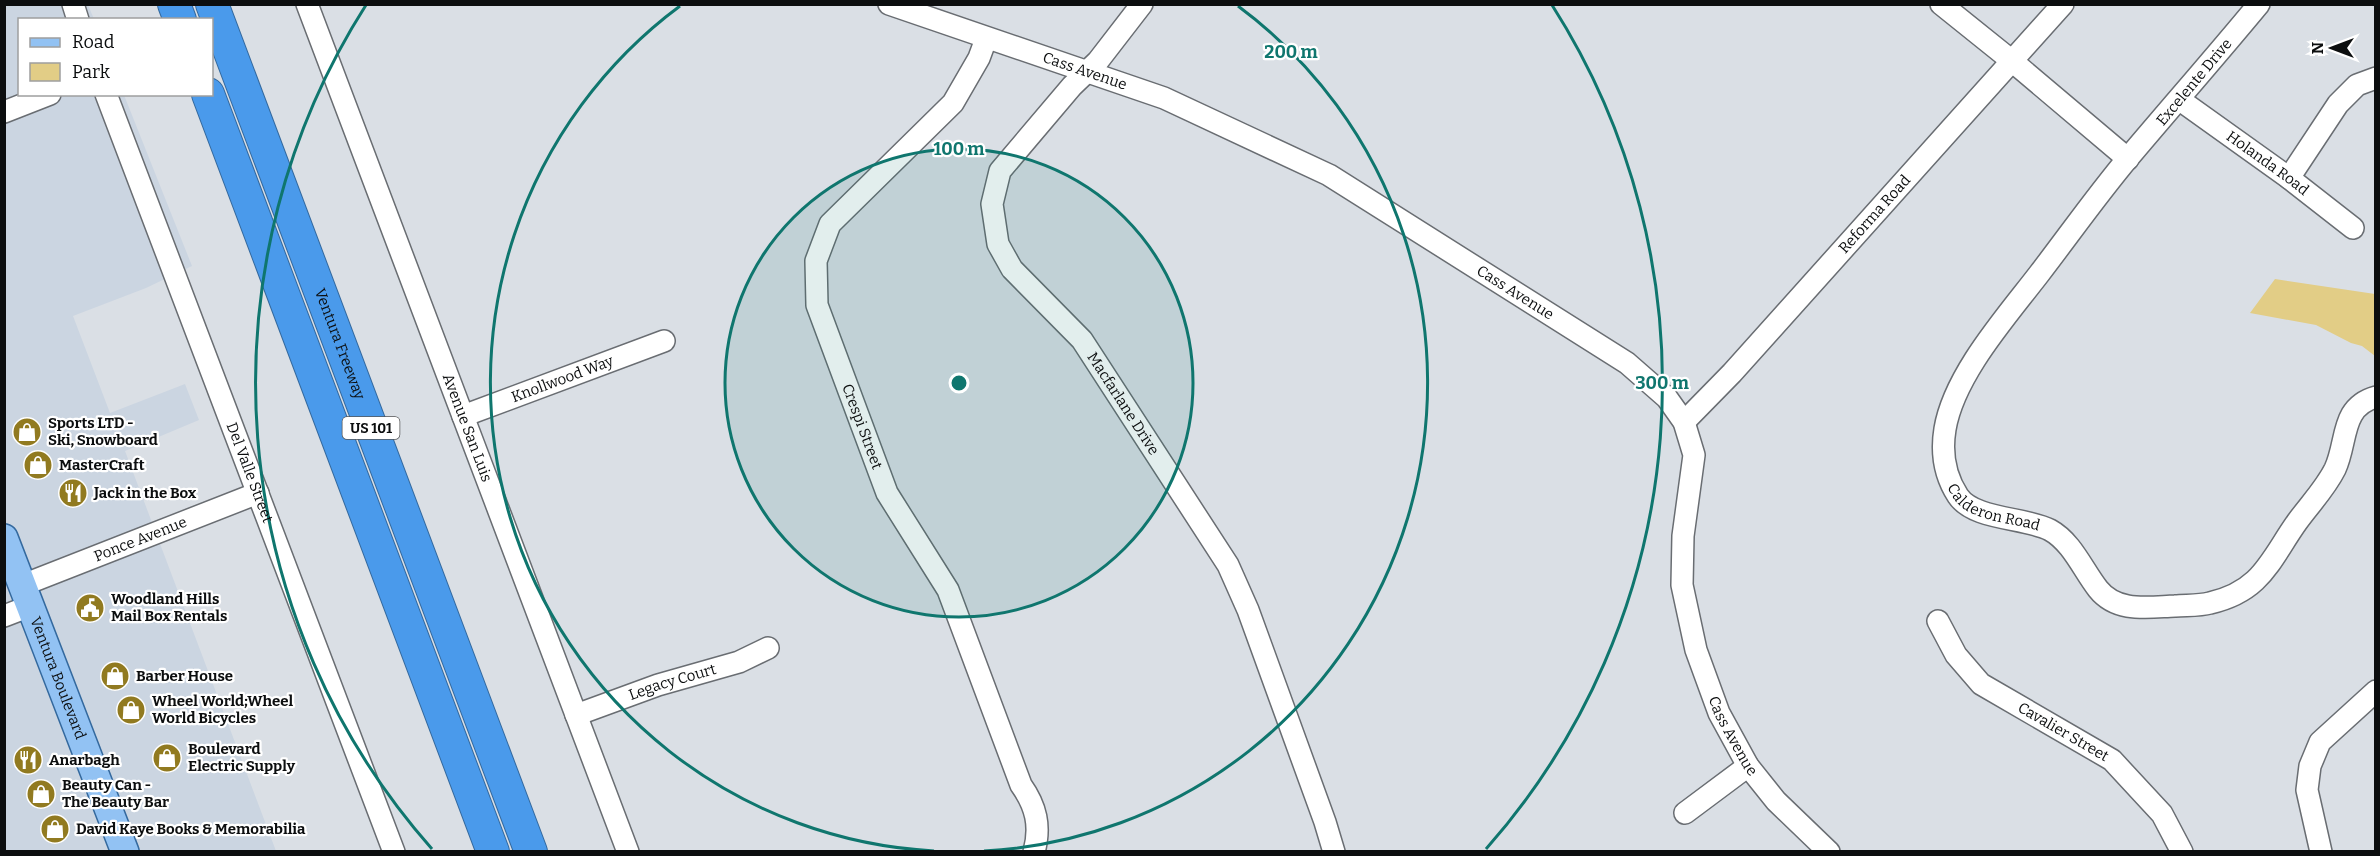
<svg xmlns="http://www.w3.org/2000/svg" width="2380" height="856" font-family="Bitter,serif">
  <style>
    .built { fill: #cbd5e1 }
    .green { fill: #e2cd86 }
    .lines { fill: none; stroke-linecap: round; stroke-linejoin: round }
    .minor-casing { stroke: #696d72; stroke-width: 24 }
    .major-casing { stroke: #34699e; stroke-width: 30 }
    .highway-casing { stroke: #34699e; stroke-width: 34 }
    .minor { stroke: #fff; stroke-width: 21 }
    .major { stroke: #92c2f3; stroke-width: 27 }
    .highway { stroke: #4a9aeb; stroke-width: 32 }
    .ring { fill: none; stroke: #0f766e; stroke-width: 3 }
    .labels { text-anchor: middle; stroke-width: 4.5; stroke-linejoin: round; paint-order: stroke }
    .shield { fill: #fff; stroke: #555657; stroke-width: 1.5 }
    .shield-label { font-size: 14px; font-weight: bold; fill: #0c0e0f }
    .street-label { font-size: 15px; fill: #0c0e0f; stroke: #fff }
    .poi-label { font-size: 15px; font-weight: bold; fill: #0c0e0f; stroke: #fff; text-anchor: start }
    .centre { fill: #0f766e; stroke: #fff; stroke-width: 3 }
    .ring-label { font-size: 18px; text-anchor: middle; font-weight: bold; fill: #0f766e; stroke: #fff; stroke-width: 4.5; stroke-linejoin: round; paint-order: stroke }
  </style>
  <rect width="100%" height="100%" fill="#dadfe5"/>
  <path class="built" d="M5,5H88L94,19L20,20V94L124,95L192,266L146,288L73,316L110,413L185,384L199,420L125,451L276,851L5,852Z"/>
  <path class="green" d="M2275,279L2375,294V356L2362,346L2351,343L2316,325L2250,313Z"/>
  <g class="lines">
    <g class="minor-casing">
      <g id="minor">
        <path d="M73,4L78,20"/>
        <path id="s1" d="M307,4L628,852"/>
        <path id="s2" d="M889,4L1164,98L1329,175L1627,363L1667,398L1684,422L1694,455L1683,536L1682,585L1696,650L1719,713L1748,766L1776,801L1829,852"/>
        <path id="s3" d="M1142,4L1098,61L1072,86L1000,171L992,204L998,244L1012,269L1082,340L1228,565L1248,610L1325,822L1334,852"/>
        <path d="M1941,4L2012,61L2128,159"/>
        <path id="s4" d="M2259,4C2216,56 2172,106 2129,157C2097,195 2069,235 2039,274C2006,317 1954,375 1945,429C1941,453 1945,476 1958,496C1974,520 2025,517 2050,530C2072,542 2083,570 2098,589C2117,613 2148,607 2175,606C2186,605 2199,606 2210,603C2262,591 2270,560 2297,522C2310,504 2325,489 2335,469C2348,441 2340,407 2376,397"/>
        <path id="s5" d="M986,39L979,58L953,103L830,224L816,261L817,305L887,493L948,590L1021,785C1036,806 1041,826 1034,852"/>
        <path id="s6" d="M106,94L394,852"/>
        <path id="s7" d="M2180,100L2289,178L2353,228"/>
        <path d="M4,112L50,94"/>
        <path d="M2289,178L2338,104L2357,85L2376,78"/>
        <path id="s8" d="M463,416L664,341"/>
        <path id="s9" d="M1684,422L1732,373L2063,4"/>
        <path id="s10" d="M23,585L258,493"/>
        <path d="M4,616L30,606"/>
        <path id="s11" d="M1938,621L1956,655L1981,684L2112,760L2162,814L2182,852"/>
        <path id="s12" d="M576,715L658,685L739,662L768,648"/>
        <path d="M1685,813L1748,766"/>
        <path d="M2321,852L2307,790L2310,766L2320,742L2376,691"/>
      </g>
    </g>
    <g class="major-casing">
      <g id="major">
        <path id="s13" d="M4,538L125,852"/>
      </g>
    </g>
    <g class="highway-casing">
      <g id="highway">
        <path d="M174,4L180,20"/>
        <path id="s14" d="M212,4L531,852"/>
        <path d="M208,94L493,852"/>
      </g>
    </g>
    <use href="#minor" class="minor"/>
    <use href="#major" class="major"/>
    <use href="#highway" class="highway"/>
  </g>
  <circle cx="959" cy="383" r="234" fill="#0f766e" fill-opacity=".12"/>
  <g class="ring">
    <circle cx="959" cy="383" r="234"/>
    <path d="M934 851A469 469 0 0 1 680 6M1238 6A469 469 0 0 1 984 851"/>
    <path d="M432 849A703 703 0 0 1 366 5M1552 5A703 703 0 0 1 1486 849"/>
  </g>
  <defs>
    <g id="shop-disc" transform="scale(1.5)"><circle r="9.5" fill="#917a20" stroke="#fff"/><path d="M-5-2.5h2.3a2.7 3.5 0 0 1 5.4 0H5L5.5 6h-11ZM-1.5-2.5h3a1.5 2.3 0 0 0-3 0Z" fill="#fff"/></g>
    <g id="restaurant-disc" transform="scale(1.5)"><circle r="9.5" fill="#917a20" stroke="#fff"/><path d="M-5-6h1v4h1v-4h1v4h1v-4h1v5L-1.5 .5V6h-2V.5L-5-1ZM5-6V6H3V1.5H1.5Q1.5-4 5-6Z" fill="#fff"/></g>
    <g id="civic-disc" transform="scale(1.5)"><circle r="9.5" fill="#917a20" stroke="#fff"/><path d="M-.6-6.5H3V-4.5H.6V-3L4-1V1h2V6H-6V1h2V-1L-.6-3ZM-1.2 2.5V6h2.4V2.5Z" fill="#fff"/></g>
  </defs>
  <g fill-rule="evenodd">
    <use href="#shop-disc" x="27" y="432"/>
    <use href="#shop-disc" x="38" y="465"/>
    <use href="#restaurant-disc" x="73" y="493"/>
    <use href="#civic-disc" x="90" y="608"/>
    <use href="#shop-disc" x="115" y="676"/>
    <use href="#shop-disc" x="131" y="710"/>
    <use href="#shop-disc" x="167" y="758"/>
    <use href="#restaurant-disc" x="28" y="760"/>
    <use href="#shop-disc" x="41" y="794"/>
    <use href="#shop-disc" x="55" y="829"/>
  </g>
  <g class="labels">
    <rect class="shield" x="342.5" y="417" width="57" height="22" rx="4.5"/>
    <g class="shield-label">
      <text x="371" y="433">US 101</text>
    </g>
    <g class="street-label">
      <text dy="5" stroke="none"><textPath href="#s2" startOffset="207">Cass Avenue</textPath></text>
      <text transform="translate(2194 82) rotate(-50)" y="5">Excelente Drive</text>
      <text dy="5" stroke="none"><textPath href="#s7" startOffset="108">Holanda Road</textPath></text>
      <text dy="5" stroke="none"><textPath href="#s9" startOffset="282">Reforma Road</textPath></text>
      <text dy="5" stroke="none"><textPath href="#s2" startOffset="693">Cass Avenue</textPath></text>
      <text dy="5" stroke="none"><textPath href="#s14" startOffset="363">Ventura Freeway</textPath></text>
      <text dy="5" stroke="none"><textPath href="#s8" startOffset="106">Knollwood Way</textPath></text>
      <text dy="5" stroke="none"><textPath href="#s3" startOffset="498">Macfarlane Drive</textPath></text>
      <text dy="5" stroke="none"><textPath href="#s5" startOffset="458">Crespi Street</textPath></text>
      <text dy="5" stroke="none"><textPath href="#s1" startOffset="453">Avenue San Luis</textPath></text>
      <text dy="5" stroke="none"><textPath href="#s6" startOffset="405">Del Valle Street</textPath></text>
      <text dy="5" stroke="none"><textPath href="#s4" startOffset="639">Calderon Road</textPath></text>
      <text dy="5" stroke="none"><textPath href="#s10" startOffset="126">Ponce Avenue</textPath></text>
      <text dy="5" stroke="none"><textPath href="#s13" startOffset="150">Ventura Boulevard</textPath></text>
      <text dy="5" stroke="none"><textPath href="#s12" startOffset="102">Legacy Court</textPath></text>
      <text dy="5" stroke="none"><textPath href="#s11" startOffset="172">Cavalier Street</textPath></text>
      <text dy="5" stroke="none"><textPath href="#s2" startOffset="1233">Cass Avenue</textPath></text>
    </g>
    <g class="poi-label">
      <text x="48" y="428">Sports LTD -<tspan x="48" dy="17">Ski, Snowboard</tspan></text>
      <text x="59" y="470">MasterCraft</text>
      <text x="94" y="498">Jack in the Box</text>
      <text x="111" y="604">Woodland Hills<tspan x="111" dy="17">Mail Box Rentals</tspan></text>
      <text x="136" y="681">Barber House</text>
      <text x="152" y="706">Wheel World;Wheel<tspan x="152" dy="17">World Bicycles</tspan></text>
      <text x="188" y="754">Boulevard<tspan x="188" dy="17">Electric Supply</tspan></text>
      <text x="49" y="765">Anarbagh</text>
      <text x="62" y="790">Beauty Can -<tspan x="62" dy="17">The Beauty Bar</tspan></text>
      <text x="76" y="834">David Kaye Books &amp; Memorabilia</text>
    </g>
  </g>
  <circle cx="959" cy="383" r="9" class="centre"/>
  <g class="ring-label">
    <text x="1291" y="58">200 m</text>
    <text x="959" y="155">100 m</text>
    <text x="1662" y="389">300 m</text>
  </g>
  <rect width="2380" height="856" fill="none" stroke="#0c0e0f" stroke-width="12"/>
  <rect x="18" y="18" width="195" height="78" fill="#ffffff" stroke="#9e9f9f" stroke-width="1.5"/>
  <rect x="30" y="38" width="30" height="9" fill="#92c2f3" stroke="#9e9f9f" stroke-width="1.5"/>
  <text x="72" y="48" font-size="18" fill="#0c0e0f">Road</text>
  <rect x="30" y="63" width="30" height="18" fill="#e2cd86" stroke="#9e9f9f" stroke-width="1.5"/>
  <text x="72" y="78" font-size="18" fill="#0c0e0f">Park</text>
  <g transform="translate(2332 48) rotate(270)" stroke="#ffffff" stroke-width="4.5" paint-order="stroke">
  <path d="M0-4.5L10 22L0 15L-10 22Z" fill="#0c0e0f"/>
  <text y="-9" font-size="16" font-weight="bold" text-anchor="middle" fill="#0c0e0f">N</text>
  </g>
</svg>
